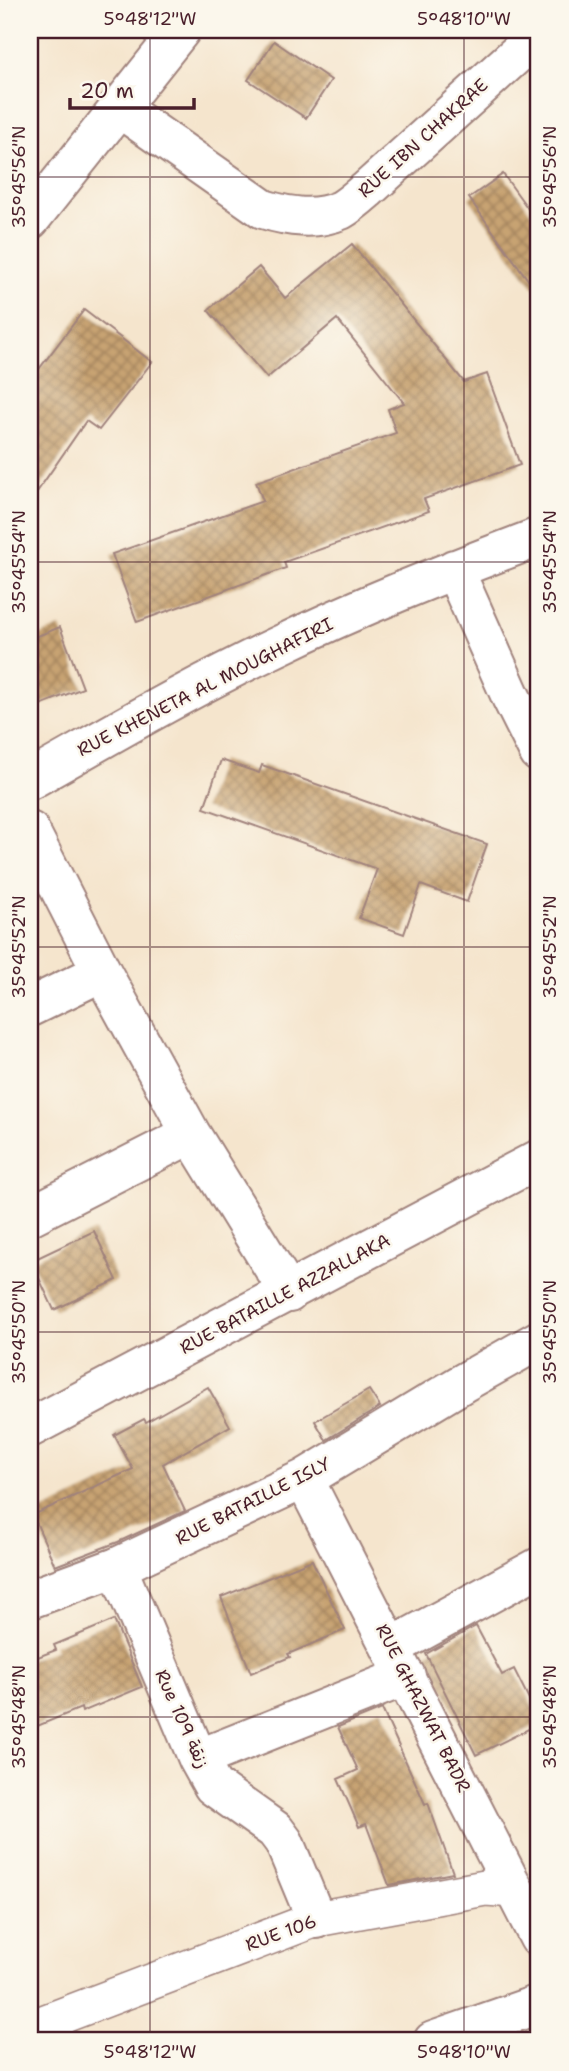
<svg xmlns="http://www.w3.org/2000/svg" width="569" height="2071" font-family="'Shantell Sans','Playpen Sans Arabic',sans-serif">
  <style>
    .building { fill: url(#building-cross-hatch) }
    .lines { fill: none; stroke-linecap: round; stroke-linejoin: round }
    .pedestrian-casing { stroke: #a0827c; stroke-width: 38 }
    .minor-casing { stroke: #a0827c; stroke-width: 42 }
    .pedestrian { stroke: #fff; stroke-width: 35 }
    .minor { stroke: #fff; stroke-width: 38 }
    .ticks { fill: none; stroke: #4a1f2b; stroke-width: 2; stroke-opacity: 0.45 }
    .labels { text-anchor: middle; stroke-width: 5; stroke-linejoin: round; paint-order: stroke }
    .street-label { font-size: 18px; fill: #4a1f2b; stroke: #fbf7ec }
    .neatline { fill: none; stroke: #4a1f2b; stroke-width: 2.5 }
    .ticks-label { font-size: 18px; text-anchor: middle; fill: #4a1f2b }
  </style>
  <defs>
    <pattern id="building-cross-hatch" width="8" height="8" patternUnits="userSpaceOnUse" patternTransform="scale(1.75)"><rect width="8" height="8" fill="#c7a372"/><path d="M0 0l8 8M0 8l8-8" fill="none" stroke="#a4845e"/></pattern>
  </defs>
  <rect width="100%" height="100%" fill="#fbf7ec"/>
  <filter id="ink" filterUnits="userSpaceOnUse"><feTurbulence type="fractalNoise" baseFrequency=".0143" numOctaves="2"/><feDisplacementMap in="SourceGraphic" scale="14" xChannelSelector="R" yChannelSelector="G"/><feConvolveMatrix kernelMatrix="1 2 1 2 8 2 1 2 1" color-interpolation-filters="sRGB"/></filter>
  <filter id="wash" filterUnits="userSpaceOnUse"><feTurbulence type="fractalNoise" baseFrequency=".00686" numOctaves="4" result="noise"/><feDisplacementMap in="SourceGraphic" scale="28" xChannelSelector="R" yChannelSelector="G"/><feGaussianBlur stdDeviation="1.57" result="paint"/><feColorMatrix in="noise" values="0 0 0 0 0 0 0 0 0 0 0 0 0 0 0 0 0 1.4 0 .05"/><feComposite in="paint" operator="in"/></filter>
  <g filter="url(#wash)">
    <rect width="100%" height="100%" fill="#f5e5cd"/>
    <g id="blocks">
      <path class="building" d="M274,41L331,80L306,118L248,80Z
        M503,174L539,224V295L469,198Z
        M352,244L464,382L487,374L520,465L424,499L429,511L284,562L286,568L137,622L112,554L263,501L256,482L396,433L388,409L404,403L337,319L267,378L208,310L259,267L285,298Z
        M84,310L152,362L99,430L86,421L30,502V381Z
        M60,627L83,688L30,709V639Z
        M221,760L259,773L262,765L487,844L467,902L421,885L404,934L359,918L377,869L204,808Z
        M94,1231L117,1280L54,1310L31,1261Z
        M208,1387L230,1426L163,1464L185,1511L118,1542L55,1566L33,1515L133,1469L114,1435L144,1419L146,1422Z
        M369,1390L380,1407L326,1440L315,1421Z
        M312,1560L345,1630L288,1654L290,1657L251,1673L221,1597Z
        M114,1620L142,1687L82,1712L81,1708L30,1729V1660L56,1650L54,1645Z
        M476,1626L502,1675L514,1669L539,1719V1724L476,1755L426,1654Z
        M382,1709L425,1804L428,1803L453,1873L389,1885L366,1824L359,1827L338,1779L358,1770L338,1727Z"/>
    </g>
  </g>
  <g filter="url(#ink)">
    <use href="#blocks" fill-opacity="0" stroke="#a0827c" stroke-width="2"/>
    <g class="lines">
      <g class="pedestrian-casing">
        <path id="pedestrian" d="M30,2028L316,1919L485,1888L516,1890"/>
      </g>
      <g class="minor-casing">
        <path id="minor" d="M118,107L263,209C289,217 315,221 341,210C350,205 360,196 368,189L539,34
          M30,220L181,30
          M454,569L511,697L539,753
          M30,780C110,735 190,688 274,648C360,606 449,571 539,537
          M30,831L102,972L191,1134L289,1293
          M30,1007L102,972
          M30,1216L191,1134
          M30,1428L539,1159
          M304,1479L539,1938
          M117,1567L198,1759L213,1786L275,1830L284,1842L316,1919
          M30,1599L117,1567L304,1479L463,1383L539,1340
          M392,1647L539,1567
          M198,1759L406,1676
          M433,2041L539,2004"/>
      </g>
      <use href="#pedestrian" class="pedestrian"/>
      <use href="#minor" class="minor"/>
    </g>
  </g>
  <path class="ticks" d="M150,30V2041M464,30V2041M30,177H539M30,562H539M30,947H539M30,1332H539M30,1717H539"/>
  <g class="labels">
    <g class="street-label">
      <text transform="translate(423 138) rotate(-42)" y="6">RUE IBN CHAKRAE</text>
      <text transform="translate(205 687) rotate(-27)" y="6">RUE KHENETA AL MOUGHAFIRI</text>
      <text transform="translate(285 1294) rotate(-28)" y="6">RUE BATAILLE AZZALLAKA</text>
      <text transform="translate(253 1501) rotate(-27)" y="6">RUE BATAILLE ISLY</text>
      <text transform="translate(423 1708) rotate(63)" y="6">RUE GHAZWAT BADR</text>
      <text transform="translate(182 1719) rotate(66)" y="6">Rue 109 زنقة</text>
      <text transform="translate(281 1933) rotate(-20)" y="6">RUE 106</text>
    </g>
  </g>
  <rect width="569" height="2071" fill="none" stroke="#fbf7ec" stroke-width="77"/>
  <path d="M70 98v10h124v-10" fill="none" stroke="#4a1f2b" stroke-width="3.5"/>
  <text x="80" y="98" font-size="21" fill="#4a1f2b" stroke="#fbf7ec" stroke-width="5" paint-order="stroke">20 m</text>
  <rect x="38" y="38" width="492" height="1994" class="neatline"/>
  <g class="ticks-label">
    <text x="150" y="25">5°48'12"W</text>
    <text x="464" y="25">5°48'10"W</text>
    <text transform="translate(19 177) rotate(-90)" y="6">35°45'56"N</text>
    <text transform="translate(550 177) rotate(-90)" y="6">35°45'56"N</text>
    <text transform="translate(19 562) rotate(-90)" y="6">35°45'54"N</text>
    <text transform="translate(550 562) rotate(-90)" y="6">35°45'54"N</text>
    <text transform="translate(19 947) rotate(-90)" y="6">35°45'52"N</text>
    <text transform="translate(550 947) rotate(-90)" y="6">35°45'52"N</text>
    <text transform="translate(19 1332) rotate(-90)" y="6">35°45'50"N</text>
    <text transform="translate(550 1332) rotate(-90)" y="6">35°45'50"N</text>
    <text transform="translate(19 1717) rotate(-90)" y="6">35°45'48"N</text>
    <text transform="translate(550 1717) rotate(-90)" y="6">35°45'48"N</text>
    <text x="150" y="2058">5°48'12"W</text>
    <text x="464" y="2058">5°48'10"W</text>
  </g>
</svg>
